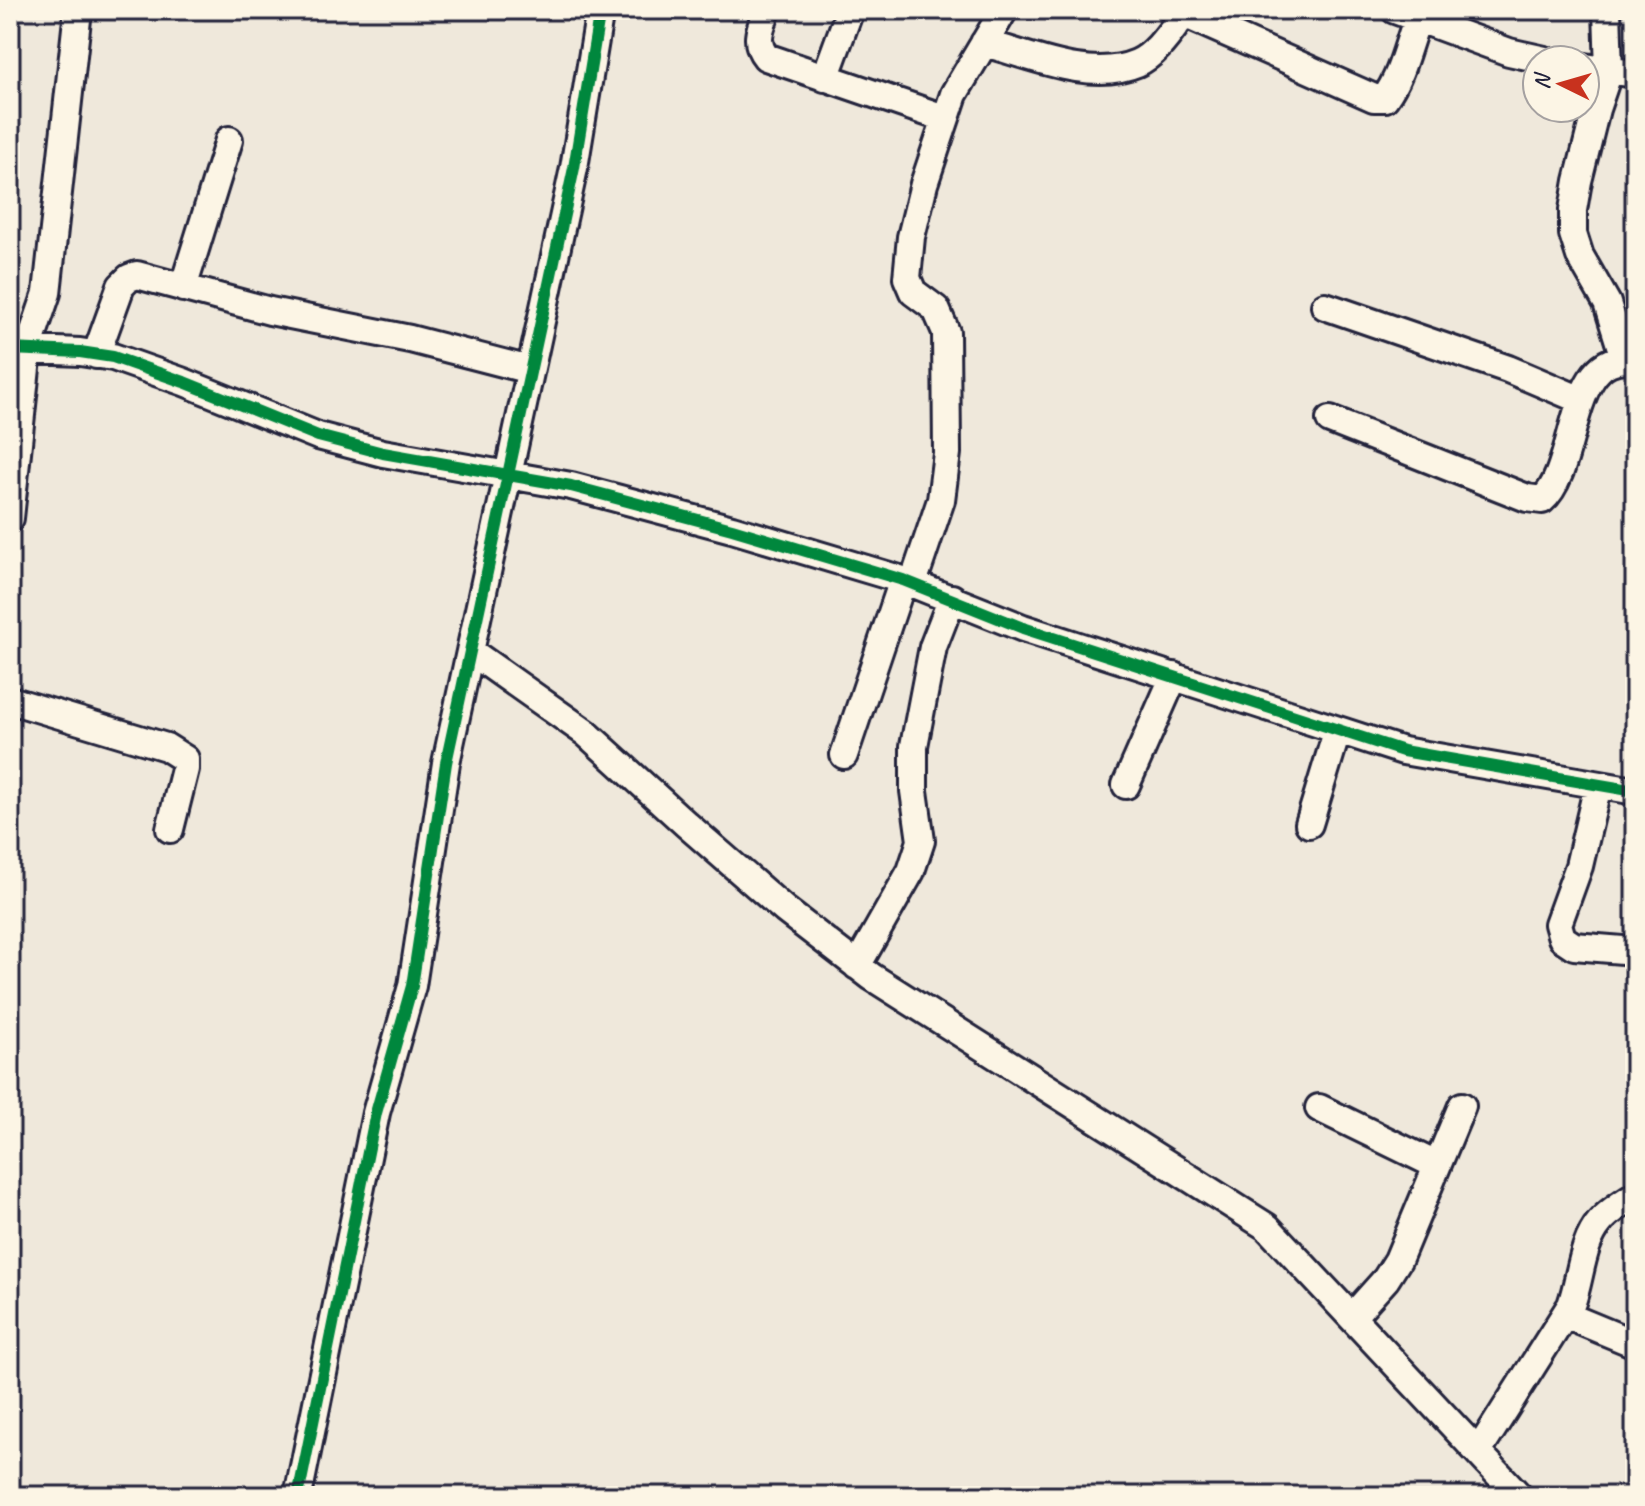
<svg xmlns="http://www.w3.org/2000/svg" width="1645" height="1506" font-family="Caveat,sans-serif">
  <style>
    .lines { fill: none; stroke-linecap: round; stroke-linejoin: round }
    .minor-casing { stroke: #22223b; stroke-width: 32 }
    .minor { stroke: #fcf5e5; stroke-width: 26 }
    .cycleway-casing { stroke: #fcf5e5; stroke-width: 17 }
    .cycleway { stroke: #00873e; stroke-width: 12 }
  </style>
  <rect width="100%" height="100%" fill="#efe8db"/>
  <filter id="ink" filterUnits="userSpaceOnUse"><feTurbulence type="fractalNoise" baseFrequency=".0125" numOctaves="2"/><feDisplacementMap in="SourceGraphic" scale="16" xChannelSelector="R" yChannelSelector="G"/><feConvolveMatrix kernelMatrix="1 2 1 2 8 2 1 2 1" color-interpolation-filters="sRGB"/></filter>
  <g filter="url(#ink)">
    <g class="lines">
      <g class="minor-casing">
        <path id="minor" d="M767,10C761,27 753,42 766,57L944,118
          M1175,10L1374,98H1385C1404,72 1408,40 1421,10
          M1395,10L1509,52L1545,60
          M1607,10L1609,71L1596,109L1578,181L1573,210V234L1580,256L1607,303L1624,358
          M984,43C1030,55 1090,83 1137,63C1157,54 1171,31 1184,14
          M1585,67L1635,74
          M825,78L850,10
          M183,288L229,140
          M1325,306L1508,369L1581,400
          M10,349L80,352L113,357L184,382L318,436L383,453L571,486L732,529L903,580L1023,628L1403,751L1635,791
          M96,355L121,286L129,278L137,275L270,311L410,339L530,370
          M1330,420L1527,498L1542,500C1580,468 1566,348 1635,360
          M10,518L28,349L47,293L78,10
          M913,583L941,500L947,453L946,332L936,309L913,292L907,278L911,237L924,184L954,94L1004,10
          M470,651L586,733L686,824L785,910L872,977L1267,1227L1519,1496
          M10,700L166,747L185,759V769L170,829
          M844,755L903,580
          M1126,785L1174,676
          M1598,785L1579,866L1558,924L1562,938L1574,946L1635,951
          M1309,824L1337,732
          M857,966L911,871L921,841L914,791V746L933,647L952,598
          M1319,1108L1436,1165
          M1565,1315L1635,1344
          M1352,1317L1386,1279L1398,1260L1462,1106
          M1478,1452L1571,1305C1581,1278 1581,1244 1600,1222C1609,1211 1623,1203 1635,1195
          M298,1496L376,1113L412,986L446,763L574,168L600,10"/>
      </g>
      <use href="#minor" class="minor"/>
      <g class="cycleway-casing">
        <path id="cycleway" d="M10,349L80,352L113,357L184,382L318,436L383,453L571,486L732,529L903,580L1023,628L1403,751L1635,791
          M298,1496L376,1113L412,986L446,763L574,168L600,10"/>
      </g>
      <use href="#cycleway" class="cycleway"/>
    </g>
  </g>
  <rect width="1645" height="1506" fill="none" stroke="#fcf5e5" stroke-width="40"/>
  <rect x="20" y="20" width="1605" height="1466" fill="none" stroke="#22223b" stroke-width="3" filter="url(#ink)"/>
  <g transform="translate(1561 84) rotate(275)"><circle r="38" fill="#fcf5e5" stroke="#a5a1a1" stroke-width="2"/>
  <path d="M0-6L14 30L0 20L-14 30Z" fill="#c8321e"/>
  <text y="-12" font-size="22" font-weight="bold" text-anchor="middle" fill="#22223b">N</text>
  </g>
</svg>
